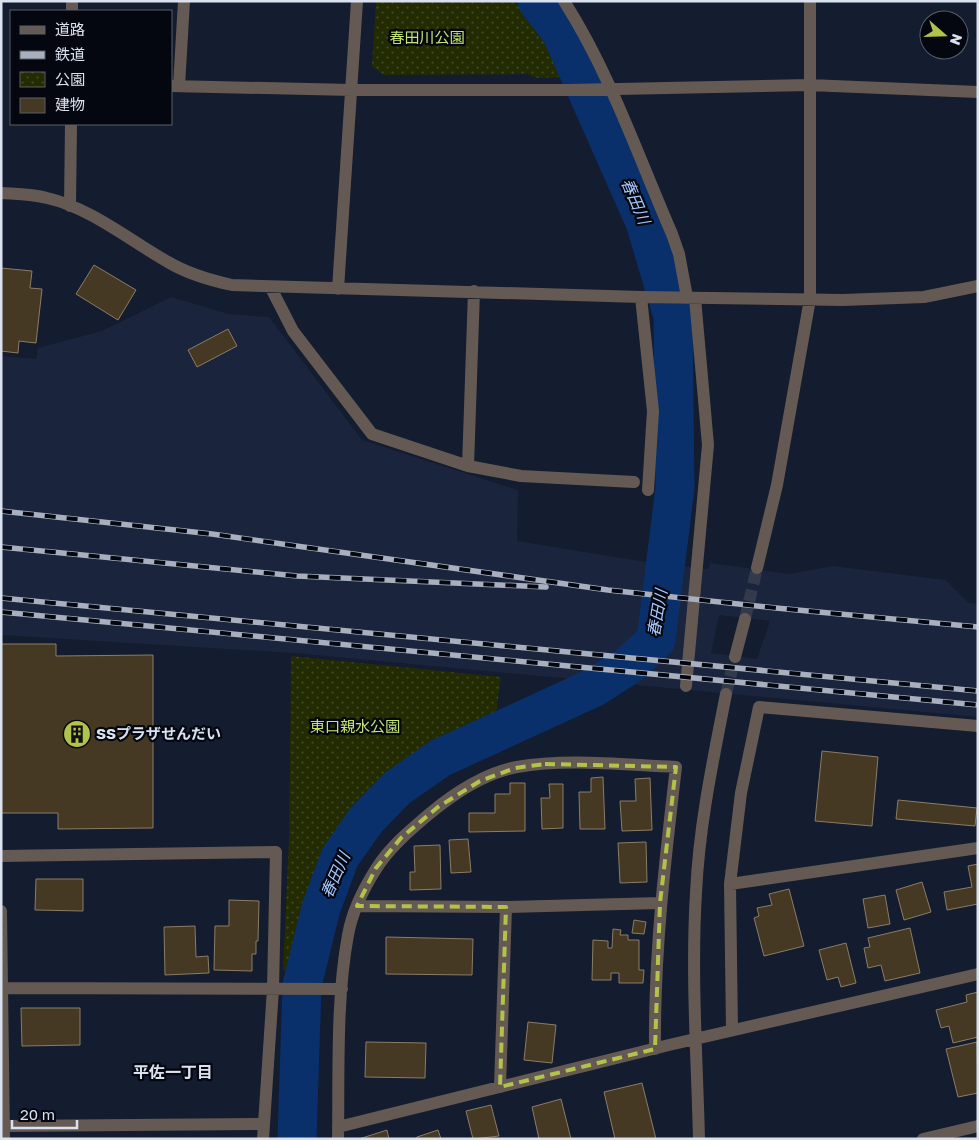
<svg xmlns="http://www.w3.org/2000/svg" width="979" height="1140" font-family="'Golos Text','Noto Sans JP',sans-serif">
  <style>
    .built { fill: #1a243d; fill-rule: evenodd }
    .park { fill: url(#park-dots) }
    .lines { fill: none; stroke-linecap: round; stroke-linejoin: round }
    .river { stroke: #09306b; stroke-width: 39 }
    .building { fill: #463924; stroke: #8b7c65 }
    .minor-tunnel { stroke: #323a4c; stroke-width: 12; stroke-dasharray: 12 6; stroke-linecap: butt }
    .minor { stroke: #645a53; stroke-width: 12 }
    .rail-casing { stroke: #a8afbe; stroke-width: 5.5 }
    .rail { stroke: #04070f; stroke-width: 4; stroke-dasharray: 11; stroke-linecap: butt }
    .marked { fill: none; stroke: #b2c34c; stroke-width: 4; stroke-dasharray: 10 6; stroke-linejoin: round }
    .labels { text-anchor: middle; stroke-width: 4.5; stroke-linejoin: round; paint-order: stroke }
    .park-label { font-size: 15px; fill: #c5e375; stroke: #04070f }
    .poi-label { font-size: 15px; font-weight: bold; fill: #dbe2ef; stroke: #04070f; text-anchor: start }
    .water-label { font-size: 16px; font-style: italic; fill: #a7c9ff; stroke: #04070f }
    .neighbourhood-label { font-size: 16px; font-weight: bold; fill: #dbe2ef; stroke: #04070f }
  </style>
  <defs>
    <pattern id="park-dots" width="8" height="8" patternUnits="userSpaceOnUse" patternTransform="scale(1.25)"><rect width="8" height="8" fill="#222b01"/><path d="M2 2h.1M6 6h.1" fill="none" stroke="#424926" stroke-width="1.8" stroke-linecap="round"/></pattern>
  </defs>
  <rect width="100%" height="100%" fill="#141c2f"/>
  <path class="built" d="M171,297L228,314L269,317L362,440L518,490L517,541L633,560L708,569L710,563L790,574L833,566L945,580L969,603L978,604V717L294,653L1,635V356L36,359L38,348L102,331ZM719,615L770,621L757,659L711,653Z"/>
  <path class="park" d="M376,1H513L536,23L551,51L562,77L537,78L528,74L384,75L372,66Z
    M291,656L501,677L495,720C470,733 444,745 420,759C370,790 330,842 310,897C301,922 299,949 296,975H290L283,970L289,838Z"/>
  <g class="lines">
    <path class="river" d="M297,1139L302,985L321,908L340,857L366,820L397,788L440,758L595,687L629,665L656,640L675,488L673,316L645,222L561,32L537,1"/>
  </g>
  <path class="building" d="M94,265L136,290L118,320L76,294Z
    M1,268L32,271L30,288L42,289L36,343L19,341L18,353L1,351Z
    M228,329L237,346L197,367L188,350Z
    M1,644H56V656L153,655V828L58,829V813H1Z
    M822,751L878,757L872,826L815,821Z
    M603,777L605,829H580L579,792H591V778Z
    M650,778L652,830L622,831L620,801H636L635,779Z
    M510,783H525V831L469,832V813H495V794H510Z
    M549,784H563V828L542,829L541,798H550Z
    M898,800L977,808L975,826L896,819Z
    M468,839L471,872L451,873L449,840Z
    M646,842L647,882L620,883L618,843Z
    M440,845L441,889L410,890V872H415L414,846Z
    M978,864V904L947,910L944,892L972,887L968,866Z
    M36,879H83V911L35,910Z
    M922,882L931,912L904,920L896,890Z
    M789,889L804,946L764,956L754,918L759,916L757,908L772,905L769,894Z
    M885,895L890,924L868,928L863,899Z
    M229,900L259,901L258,941H256V954H252V971L214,970L215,926H229Z
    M634,920L646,922L644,934L632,933Z
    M195,926L196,957L208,956L209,973L165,975L164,927Z
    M910,928L920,973L885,981L881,965L868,968L864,948L870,947L868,938Z
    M613,929L621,930L620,935H628V940H639V970H644L643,983H619V973H611V980H592L593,940L608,941V948H612Z
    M386,937L473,939L472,975L386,974Z
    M846,943L856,983L841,987L838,977L827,980L819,950Z
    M978,992V1037L953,1043L949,1026L941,1028L936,1010L967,1002L966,995Z
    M21,1008H80V1045L22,1046Z
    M528,1022L556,1025L552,1063L524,1060Z
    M366,1042L426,1043L425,1078L365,1077Z
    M977,1042L978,1093L958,1097L946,1049Z
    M642,1083L656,1139H615L604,1092Z
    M561,1099L571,1139H539L532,1107Z
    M491,1105L499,1136L473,1139L466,1111Z
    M387,1130L389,1139H359Z
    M438,1130L441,1139H416L417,1137Z"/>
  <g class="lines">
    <path class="minor-tunnel" d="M745,619L757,568
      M726,694L735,657"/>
    <path class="minor" d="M564,1C610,73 638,156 672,234L679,254L687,297
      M72,11V1
      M171,86L352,90H569L809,85L978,92
      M179,86L184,1
      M1,193C16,194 32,194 47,198C91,208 129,240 168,262C188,274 209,280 232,285L641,297L843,300L924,297L978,286
      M70,206L71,124
      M271,288L293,331L372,434L468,466L521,476L634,482
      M338,289L357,1
      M641,297L653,411L648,490
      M468,466L474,291
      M757,568L777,485L810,299V1
      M735,657L745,619
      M686,686L708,445L695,298
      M1,856L276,852L273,989L263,1139
      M730,884L978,848
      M357,906L506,907L660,903
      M1,911L4,1139
      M3,988L342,989
      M732,1030L730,884L741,793L759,707L978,726
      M500,1087L506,907
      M4,1126L263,1124
      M338,1127L669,1045L978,974
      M338,1139C339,1074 336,999 348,935C352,912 364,888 376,869C389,848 409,831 428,815C453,794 485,773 517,767C567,758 625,765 676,767C665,861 654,954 655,1049
      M699,1139C697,1057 691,974 696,893C699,826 713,760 726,694
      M923,1139L978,1126"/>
    <g class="rail-casing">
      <path id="rail" d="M1,511L212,534L608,590L776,608L978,627
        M1,547L297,576L546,587
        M1,598L978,691
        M1,612L978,705"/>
    </g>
    <use href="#rail" class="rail"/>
  </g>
  <path class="marked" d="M545,764L676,767L660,903L655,1049L500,1087L506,907L357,906L376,868L401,838L438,807L480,781L515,768Z"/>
  <defs>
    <g id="building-disc" transform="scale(1.4375)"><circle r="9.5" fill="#b2c34c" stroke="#04070f"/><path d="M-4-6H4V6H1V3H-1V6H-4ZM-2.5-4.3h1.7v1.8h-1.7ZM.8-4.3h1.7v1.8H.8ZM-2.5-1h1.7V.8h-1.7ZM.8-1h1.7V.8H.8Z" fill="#111"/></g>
  </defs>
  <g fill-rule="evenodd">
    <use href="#building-disc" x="77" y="734"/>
  </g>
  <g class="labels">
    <g class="park-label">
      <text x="427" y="43">春田川公園</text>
      <text x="355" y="732">東口親水公園</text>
    </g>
    <g class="poi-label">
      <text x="96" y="739">SSプラザせんだい</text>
    </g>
    <g class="water-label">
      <text transform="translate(636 201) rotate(67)" y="6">春田川</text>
      <text transform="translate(657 613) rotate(-80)" y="6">春田川</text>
      <text transform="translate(335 875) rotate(-66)" y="6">春田川</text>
    </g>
    <g class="neighbourhood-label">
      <text x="173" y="1078">平佐一丁目</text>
    </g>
  </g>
  <rect width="979" height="1140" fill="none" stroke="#dbe2ef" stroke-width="5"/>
  <rect x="10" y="10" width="162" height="115" fill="#04070f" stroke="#5a5f69"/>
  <rect x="20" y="26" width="25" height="8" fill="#645a53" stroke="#5a5f69"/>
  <text x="55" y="35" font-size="15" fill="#dbe2ef">道路</text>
  <rect x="20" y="51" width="25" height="8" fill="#a8afbe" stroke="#5a5f69"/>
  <text x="55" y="60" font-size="15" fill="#dbe2ef">鉄道</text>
  <rect x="20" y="72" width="25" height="15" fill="url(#park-dots)" stroke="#5a5f69"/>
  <text x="55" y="85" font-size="15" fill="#dbe2ef">公園</text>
  <rect x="20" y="98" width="25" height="15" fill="#463924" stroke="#5a5f69"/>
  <text x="55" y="110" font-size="15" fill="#dbe2ef">建物</text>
  <g transform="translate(944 35) rotate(110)"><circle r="24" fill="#04070f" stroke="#5a5f69"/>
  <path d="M0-4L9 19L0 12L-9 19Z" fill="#b2c34c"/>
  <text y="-8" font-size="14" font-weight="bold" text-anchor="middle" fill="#dbe2ef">N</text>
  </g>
  <path d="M12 1120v8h65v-8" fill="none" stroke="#dbe2ef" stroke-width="2.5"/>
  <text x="20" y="1120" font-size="15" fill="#dbe2ef" stroke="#04070f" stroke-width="4" paint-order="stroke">20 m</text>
</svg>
